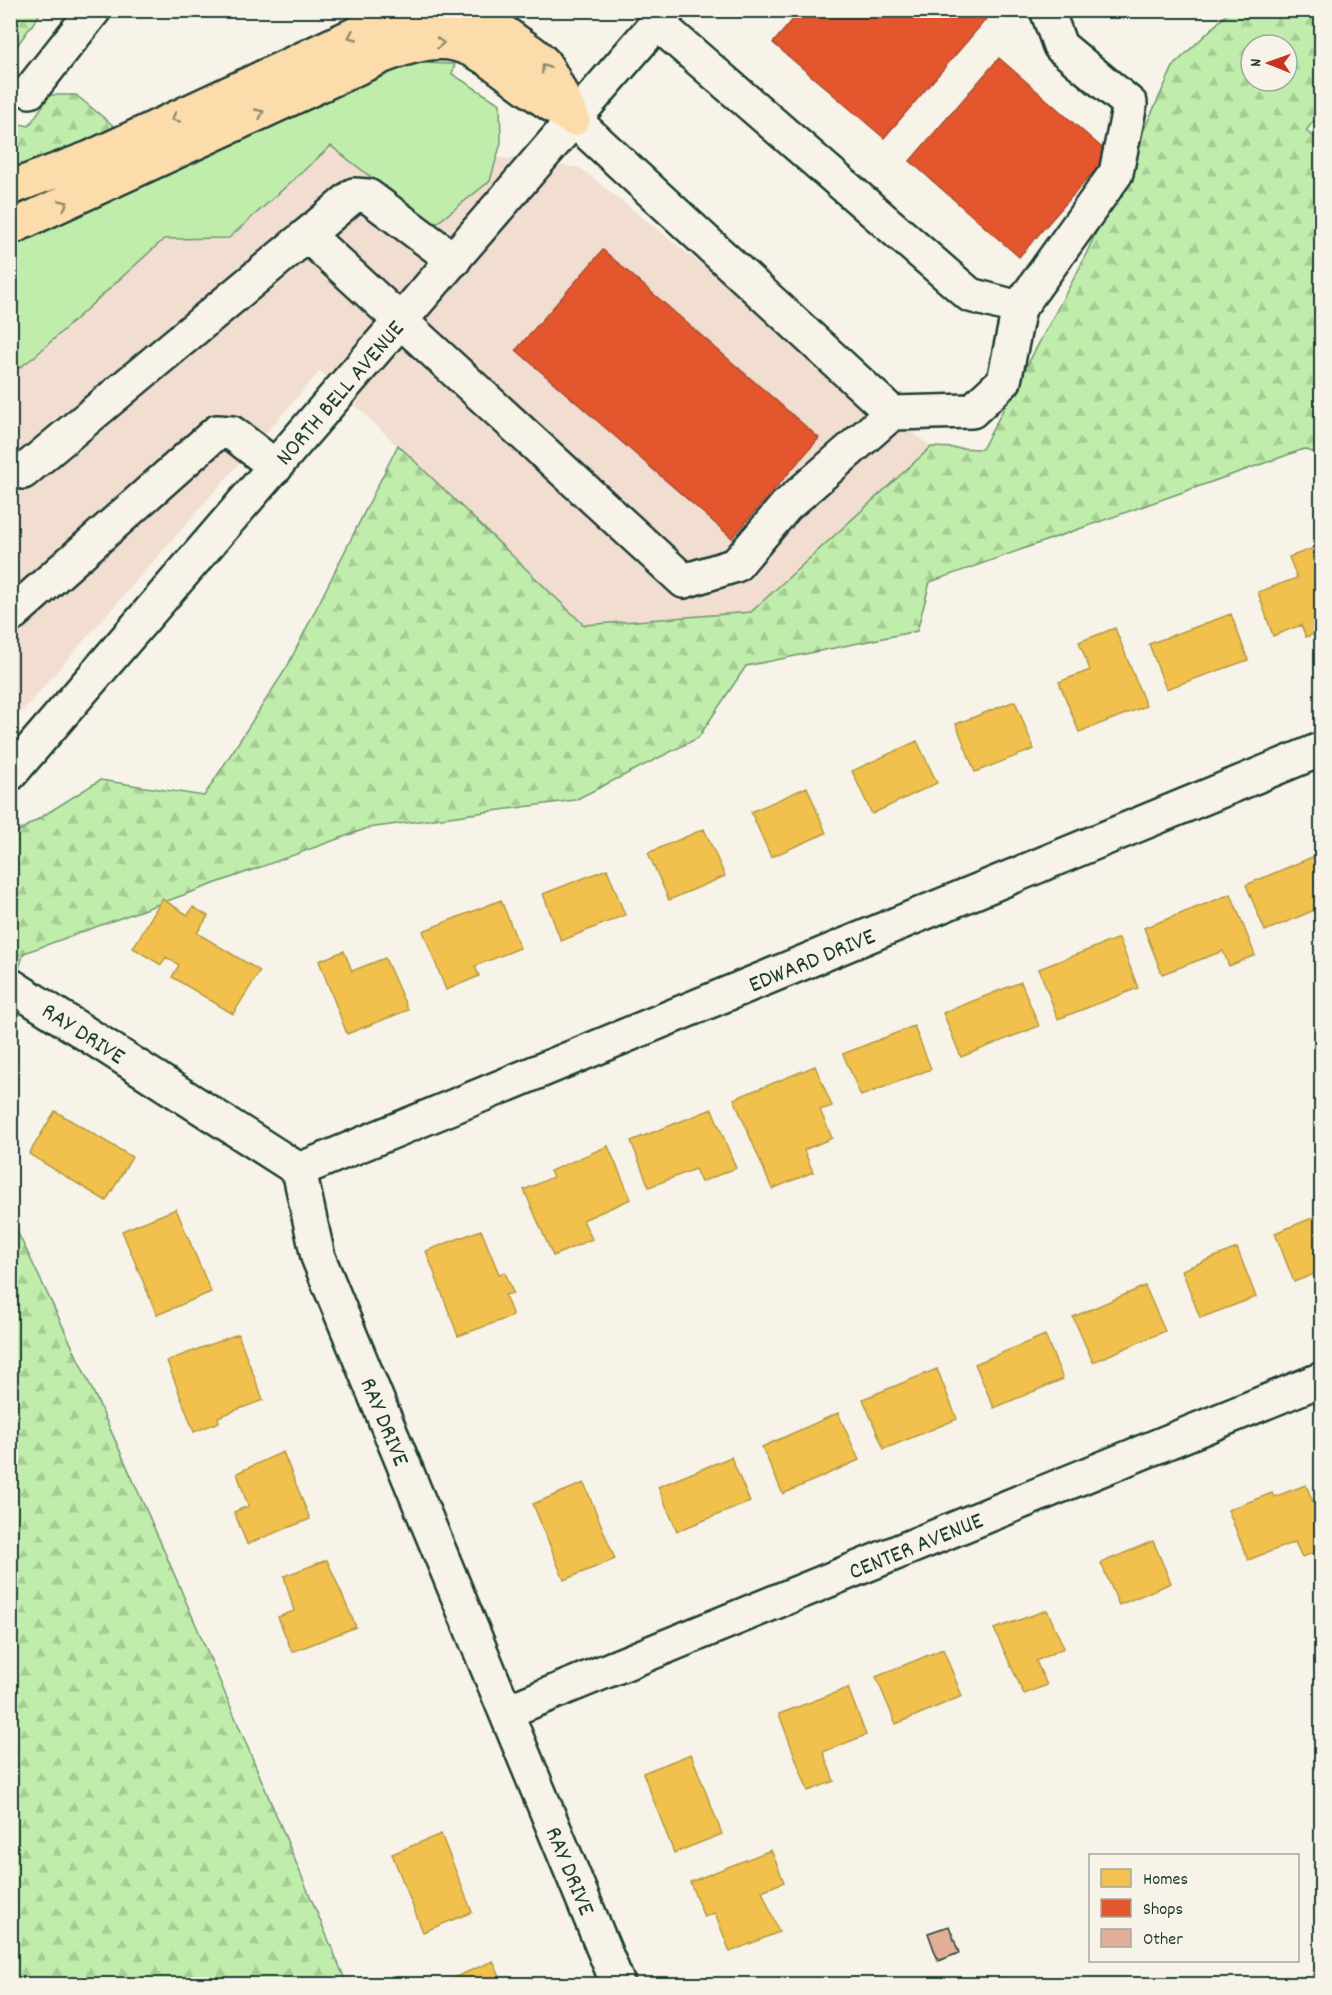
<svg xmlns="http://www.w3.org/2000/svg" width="1332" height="1995" font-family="Dekko,sans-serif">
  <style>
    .built { fill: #f1ded0 }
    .grass { fill: #c0edab; stroke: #709570; stroke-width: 1.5 }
    .forest { fill: url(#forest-firs); stroke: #709570; stroke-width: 1.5; fill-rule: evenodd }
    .homes { fill: #f2c14e; stroke: #b39946; stroke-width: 1.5 }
    .shops { fill: #e4572e; stroke: #a94f30; stroke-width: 1.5 }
    .building { fill: #e3ae97; stroke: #1f3d34; stroke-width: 1.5 }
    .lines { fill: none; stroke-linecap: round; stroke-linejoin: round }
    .minor-casing { stroke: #1f3d34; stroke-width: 38 }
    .highway-casing { stroke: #1f3d34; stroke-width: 38 }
    .minor { stroke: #f7f3e8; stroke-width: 33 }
    .highway { stroke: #fddcac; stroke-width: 33 }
    .oneway { stroke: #8e8c70 }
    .labels { text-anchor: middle; stroke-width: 6; stroke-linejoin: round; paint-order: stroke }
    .street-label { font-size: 24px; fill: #1f3d34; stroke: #f7f3e8 }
  </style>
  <defs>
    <pattern id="forest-firs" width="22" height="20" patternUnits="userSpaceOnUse" patternTransform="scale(1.5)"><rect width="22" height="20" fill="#c0edab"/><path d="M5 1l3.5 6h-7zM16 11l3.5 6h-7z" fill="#a5cc94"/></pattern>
  </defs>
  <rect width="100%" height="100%" fill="#f7f3e8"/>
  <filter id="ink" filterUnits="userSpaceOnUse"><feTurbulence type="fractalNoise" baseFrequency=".0167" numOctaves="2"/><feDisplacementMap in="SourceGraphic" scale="12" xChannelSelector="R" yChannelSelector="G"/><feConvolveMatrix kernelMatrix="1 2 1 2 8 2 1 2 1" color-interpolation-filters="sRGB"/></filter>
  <g filter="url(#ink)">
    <path class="built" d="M316,133L580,168L931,447L751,612L584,626L320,371L11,724V346Z"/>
    <path class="grass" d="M419,63L455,64L452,74L500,104L501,143L490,181L433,226L331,146L229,238L164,239L34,357L11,374L10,242L383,71Z"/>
    <path class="forest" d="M11,10L42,11L11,54L10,11Z
      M1230,11H1321V111L1306,131L1322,143L1321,455L1304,449L930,582L917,631L746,666L698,738L575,800L368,828L24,953L11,992V836L100,780L204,796L287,667L398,445L584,625L751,612L931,447L982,449L1080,267L1174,65ZM1251,45H1287V81H1251Z
      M50,95H76L115,127L55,157L11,201V122L29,126Z
      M11,1219C135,1469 239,1728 347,1984H11Z"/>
    <path class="homes" d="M1322,545V631L1306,637L1301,625L1273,636L1258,592L1297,578L1289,557Z
      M1231,614L1248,660L1166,689L1149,644Z
      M1115,628L1146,706L1079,732L1059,682L1090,670L1079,642Z
      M1015,701L1034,749L975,772L956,724Z
      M917,741L937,783L872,814L852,771Z
      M807,787L826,833L771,857L751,812Z
      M704,829L725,876L669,900L648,853Z
      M1322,853V907L1265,931L1246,885Z
      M607,869L625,915L561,941L543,894Z
      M1231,894L1255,955L1229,966L1223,951L1162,974L1144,928Z
      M162,899L188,915L193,907L208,916L197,933L260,971L233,1014L172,977L179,965L166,957L161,965L133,948Z
      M501,900L520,948L475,966L479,976L446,990L423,931Z
      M1119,938L1138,988L1058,1019L1039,969Z
      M344,951L352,971L385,958L408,1010L347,1034L319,961Z
      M1021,982L1039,1026L961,1057L943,1013Z
      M914,1026L931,1069L861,1096L843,1054Z
      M815,1066L832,1106L820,1110L832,1138L804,1150L813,1172L772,1189L734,1099Z
      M712,1109L736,1168L701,1182L695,1169L649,1187L631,1141Z
      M55,1111L132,1157L106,1201L29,1154Z
      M608,1146L631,1199L583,1220L592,1239L553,1256L524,1190L553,1177L550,1171Z
      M176,1209L211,1292L157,1315L122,1231Z
      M1322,1214V1271L1294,1282L1275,1233Z
      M481,1230L499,1274L505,1272L513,1293L505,1295L513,1316L458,1336L426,1251Z
      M1237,1248L1256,1297L1200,1318L1182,1270Z
      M1145,1286L1165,1331L1093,1362L1073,1317Z
      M238,1334L263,1400L218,1417L219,1422L194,1432L167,1361Z
      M1045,1335L1063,1379L994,1408L975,1364Z
      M937,1369L957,1419L884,1449L863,1399Z
      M838,1413L859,1460L783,1494L762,1447Z
      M283,1452L310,1519L247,1544L234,1512L248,1506L237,1473Z
      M731,1457L750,1502L677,1531L658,1487Z
      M584,1483L615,1559L564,1580L533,1504Z
      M1306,1485L1322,1524V1550L1302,1557L1295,1542L1248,1560L1228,1510L1272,1493L1274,1497Z
      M1153,1541L1171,1583L1119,1605L1101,1563Z
      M327,1560L356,1627L292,1652L278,1617L294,1611L284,1576Z
      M1047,1610L1064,1648L1036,1661L1047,1685L1024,1694L994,1629Z
      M943,1649L962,1696L896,1724L876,1677Z
      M848,1688L866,1735L823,1752L834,1781L808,1791L779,1714Z
      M691,1754L722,1834L674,1853L643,1773Z
      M441,1834L472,1912L423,1932L392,1854Z
      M771,1850L784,1882L762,1891L779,1932L730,1952L715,1913L704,1917L690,1882Z
      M493,1961L503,1984H439Z"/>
    <path class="shops" d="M801,10H994L884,138L773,43Z
      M999,58L1109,154L1019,257L910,161Z
      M603,250L819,438L732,538L516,350Z"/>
    <path class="building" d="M949,1926L959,1953L938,1961L928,1933Z"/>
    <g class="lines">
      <g class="minor-casing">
        <g id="minor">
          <path d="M657,23L970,295L1019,308L1116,173L1130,104L1060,46L1047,10"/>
          <path d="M30,91L94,10"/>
          <path d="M573,119L892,413"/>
          <path d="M454,260L368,196L354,195L307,235L684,581L736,565L786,506L892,413L972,411L1004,381L1019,308"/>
          <path d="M23,472L307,235"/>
          <path d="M10,616L217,432L232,433L276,467"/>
          <path id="s1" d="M10,774L668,10"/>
          <path id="s2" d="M10,985L299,1170L318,1257L618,1984"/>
          <path id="s3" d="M299,1170L1322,749"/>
          <path id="s4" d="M508,1711L1322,1379"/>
        </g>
      </g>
      <g class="highway-casing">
        <path id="highway" d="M10,188L90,158L371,27C428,6 467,3 517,42C525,48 536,54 543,62C555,78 563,101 573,119
          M10,228L383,56C450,31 466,41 520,83C536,95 553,106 570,117"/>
      </g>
      <use href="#minor" class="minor"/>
      <use href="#highway" class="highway"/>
    </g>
    <defs><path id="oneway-chevron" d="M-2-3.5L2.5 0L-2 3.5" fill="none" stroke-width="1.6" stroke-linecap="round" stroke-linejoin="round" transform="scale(1.5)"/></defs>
    <g class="oneway">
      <use href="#oneway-chevron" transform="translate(352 36) rotate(155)"/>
      <use href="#oneway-chevron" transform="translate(440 43) rotate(-2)"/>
      <use href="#oneway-chevron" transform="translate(545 68) rotate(-122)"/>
      <use href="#oneway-chevron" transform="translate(260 113) rotate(-25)"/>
      <use href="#oneway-chevron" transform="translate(175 118) rotate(155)"/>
      <use href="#oneway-chevron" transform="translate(64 204) rotate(-25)"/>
    </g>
  </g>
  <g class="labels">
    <g class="street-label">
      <text dy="8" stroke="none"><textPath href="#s1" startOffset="504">NORTH BELL AVENUE</textPath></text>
      <text dy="8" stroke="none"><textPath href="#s3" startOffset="554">EDWARD DRIVE</textPath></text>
      <text dy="8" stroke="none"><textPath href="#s2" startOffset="88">RAY DRIVE</textPath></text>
      <text dy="8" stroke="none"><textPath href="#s2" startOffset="610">RAY DRIVE</textPath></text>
      <text dy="8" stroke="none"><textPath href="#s4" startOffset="440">CENTER AVENUE</textPath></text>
      <text dy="8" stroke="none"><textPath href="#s2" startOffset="1096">RAY DRIVE</textPath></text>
    </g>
  </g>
  <rect width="1332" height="1995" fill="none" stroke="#f7f3e8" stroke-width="36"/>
  <rect x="18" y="18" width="1296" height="1959" fill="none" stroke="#1f3d34" stroke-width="2" filter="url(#ink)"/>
  <rect x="1089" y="1854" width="210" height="108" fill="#f7f3e8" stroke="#a1aaa0" stroke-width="1.5"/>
  <rect x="1101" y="1869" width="30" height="18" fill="#f2c14e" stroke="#a1aaa0" stroke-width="1.5"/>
  <text x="1143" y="1884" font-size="18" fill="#1f3d34">Homes</text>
  <rect x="1101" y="1899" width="30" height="18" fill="#e4572e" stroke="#a1aaa0" stroke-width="1.5"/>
  <text x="1143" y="1914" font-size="18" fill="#1f3d34">Shops</text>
  <rect x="1101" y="1929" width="30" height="18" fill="#e3ae97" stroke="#a1aaa0" stroke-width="1.5"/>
  <text x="1143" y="1944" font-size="18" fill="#1f3d34">Other</text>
  <g transform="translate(1269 63) rotate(271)"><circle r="28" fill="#f7f3e8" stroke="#a1aaa0" stroke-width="1.5"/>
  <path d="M0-4.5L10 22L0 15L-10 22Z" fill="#c8321e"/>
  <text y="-9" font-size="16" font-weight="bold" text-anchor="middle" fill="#1f3d34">N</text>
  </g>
</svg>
